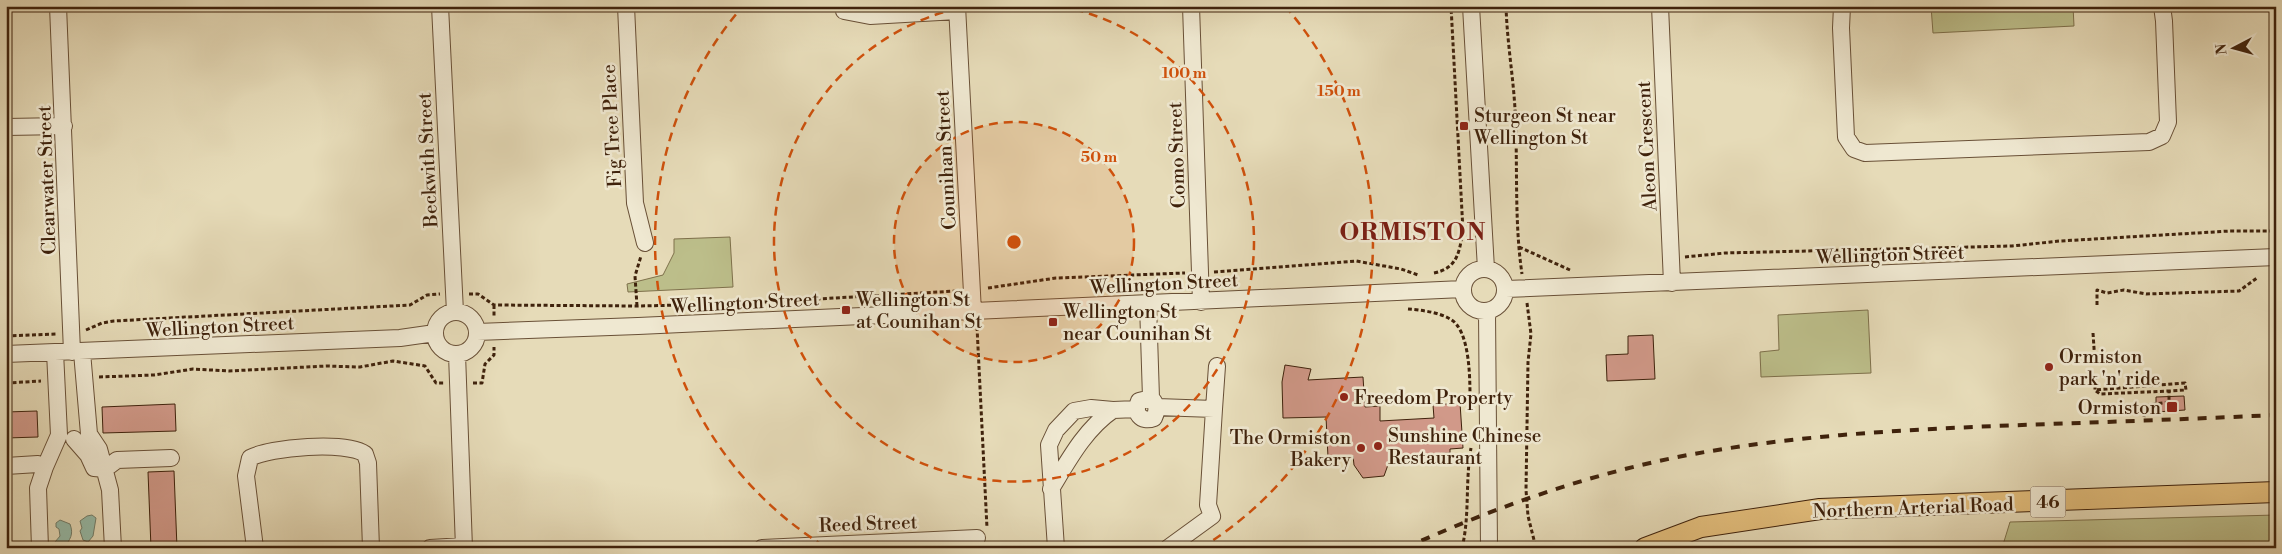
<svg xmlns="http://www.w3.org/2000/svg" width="2282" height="554" font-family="'Libre Bodoni',serif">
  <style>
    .green { fill: #bcbe8a; stroke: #7e704b }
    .water { fill: #97bca9; stroke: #747e6a }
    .building { fill: #d19989; stroke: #3f220c }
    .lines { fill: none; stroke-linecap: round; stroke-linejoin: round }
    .minor-casing { stroke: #695037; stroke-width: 18 }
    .major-casing { stroke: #3f220c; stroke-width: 22 }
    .path { stroke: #3f220c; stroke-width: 3; stroke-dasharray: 4 2.5; stroke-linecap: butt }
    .minor { stroke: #efe8d1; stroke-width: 16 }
    .major { stroke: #e3be7c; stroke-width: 20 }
    .rail { stroke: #3f220c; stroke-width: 4; stroke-dasharray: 9 9; stroke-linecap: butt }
    .ring { fill: none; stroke: #cf510c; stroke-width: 2.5; stroke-dasharray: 9 6 }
    .poi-dot { fill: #8f2418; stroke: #efe8d1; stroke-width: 2 }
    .labels { text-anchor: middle; stroke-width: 5; stroke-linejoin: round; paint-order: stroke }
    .shield { fill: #efe8d1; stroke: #745d47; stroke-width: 1 }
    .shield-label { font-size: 18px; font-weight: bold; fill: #3f220c }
    .poi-label { font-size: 19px; fill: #3f220c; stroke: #efe8d1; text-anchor: start }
    .street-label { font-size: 19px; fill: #3f220c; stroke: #efe8d1 }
    .district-label { font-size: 24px; font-weight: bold; letter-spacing: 1px; fill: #7a1f14; stroke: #efe8d1 }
    .centre { fill: #cf510c; stroke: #efe8d1; stroke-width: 2.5 }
    .ring-label { font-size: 15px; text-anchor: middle; font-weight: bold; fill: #cf510c; stroke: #efe8d1; stroke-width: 5; stroke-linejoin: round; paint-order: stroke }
  </style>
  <rect width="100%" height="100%" fill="#e6dbb8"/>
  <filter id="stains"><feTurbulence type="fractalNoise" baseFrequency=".004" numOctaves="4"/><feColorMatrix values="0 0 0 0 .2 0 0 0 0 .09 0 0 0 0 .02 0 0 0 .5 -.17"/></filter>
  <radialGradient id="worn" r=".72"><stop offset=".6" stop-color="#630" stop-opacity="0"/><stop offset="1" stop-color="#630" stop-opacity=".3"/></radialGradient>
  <path class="green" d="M1931,6H2073L2074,26L1933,33Z
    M730,237L733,287L628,292L627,284L663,275L674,253V239Z
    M1868,310L1871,373L1761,377L1760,352L1779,350L1778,315Z
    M2276,515V548H2002L2010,522Z"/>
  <path class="water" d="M92,515L96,518L93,536L88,542L83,540L80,531L82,528L80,521L87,516Z
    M60,520L70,524C74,535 70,539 64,548H57L55,542L60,536L59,529L56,527V523Z"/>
  <path class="building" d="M1653,335L1655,379L1607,381L1606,355L1628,354V336Z
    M1285,365L1311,369L1308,380L1363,377L1365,407L1380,406V421L1434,418L1433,405L1460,403L1463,448L1450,449V453L1415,455L1416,460L1389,462L1384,476L1363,478L1354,465L1353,456L1328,457L1326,417L1283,418L1282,382Z
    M2184,396L2185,410L2156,412V397Z
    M175,404L176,431L103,433L102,407Z
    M37,411L38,437L6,438V412Z
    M174,471L177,548H151L148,472Z"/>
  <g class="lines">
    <g class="minor-casing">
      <path id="minor" d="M58,6L72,352
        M440,6L455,312
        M626,6L635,203L645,243
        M957,6L973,312
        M1191,6L1201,302
        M1471,6L1486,269
        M1660,6L1672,283
        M1842,6L1841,28L1846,137L1854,149L1865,153L2149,142L2162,136L2168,122L2164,21L2162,6
        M844,11L870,16L957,11
        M6,127L64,126
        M1463 290a21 21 0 1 1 42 0a21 21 0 1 1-42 0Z
        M1506,289L2276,257
        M1148,304L1151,398C1157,404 1158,410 1154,418C1141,423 1133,413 1139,401L1151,398
        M435 333a21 21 0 1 1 42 0a21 21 0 1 1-42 0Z
        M1487,312L1489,548
        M477,332L638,326L1463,289
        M82,352L89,434L99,449L110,490L113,548
        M6,354L400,338L435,333
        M457,354L464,548
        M1157,407L1214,409L1208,505L1212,516L1168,548
        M1214,409L1217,366
        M74,439L88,455L94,468L105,469L117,460L171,458
        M6,466L38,464L45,467
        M1051,489C1068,461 1085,429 1113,410
        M40,548L38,488L45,467L59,435L55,352
        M255,548L246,476L250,458C270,447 346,441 365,454L368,463L371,548
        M430,548L464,546
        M762,548L977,538
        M1056,548L1049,445L1056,430L1074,411L1091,408L1113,410L1137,409"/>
    </g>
    <g class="major-casing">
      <path id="major" d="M1645,548L1701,527L1820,509L2276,492"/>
    </g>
    <path class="path" d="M1506,6C1507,41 1513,75 1515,109C1518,164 1514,220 1522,274
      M1519,247L1570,270
      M1685,257L1725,253L2012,246L2060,241L2230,231H2276
      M1214,272L1356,261L1401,269L1418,275
      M1434,273C1458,268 1459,252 1463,231L1451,6
      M988,288L1056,278L1185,273
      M469,294H478L494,305L637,306L732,304L956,291
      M1527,303L1531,334L1528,362L1526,490L1528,516L1536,548
      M494,305V318
      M2097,305V290L2107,293L2124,290L2146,294L2239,291L2257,278
      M637,306L635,276L641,256
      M1408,309C1421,310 1438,312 1450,319C1471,330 1470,383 1470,404
      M977,327L987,528
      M86,330L102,323L114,321L410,305L427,295L440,294
      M2093,333L2095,363
      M6,336L56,334
      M99,377L154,375L193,369L229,371L326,366L360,367L393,361L425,366L436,383H444
      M2095,379V390L2185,383L2186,390L2169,391V402L2149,405L2145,410L2144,417
      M6,383L41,381
      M473,383H482L485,364L494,355V347
      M2096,391L2100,394L2169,391
      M1462,548C1470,515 1465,482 1471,448"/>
    <use href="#minor" class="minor"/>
    <use href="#major" class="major"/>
    <path class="rail" d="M1405,548C1502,504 1606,468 1711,451C1814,434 1917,429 2022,425C2106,422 2191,419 2276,415"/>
  </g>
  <circle cx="1014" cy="242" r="120" fill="#cf510c" fill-opacity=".12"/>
  <g class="ring">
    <circle cx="1014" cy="242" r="120"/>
    <path d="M1060 6A240 240 0 1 1 968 6"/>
    <path d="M824 546A359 359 0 0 1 743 6M1285 6A359 359 0 0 1 1204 546"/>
  </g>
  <g class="poi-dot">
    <rect x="1459" y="121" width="10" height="10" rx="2.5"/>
    <rect x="841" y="305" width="10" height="10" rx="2.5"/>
    <rect x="1048" y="317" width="10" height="10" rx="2.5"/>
    <circle cx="2049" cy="367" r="5"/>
    <circle cx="1344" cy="397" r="5"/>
    <rect x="2166" y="401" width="12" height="12" rx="2.5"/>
    <circle cx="1378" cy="446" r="5"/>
    <circle cx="1361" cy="448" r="5"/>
  </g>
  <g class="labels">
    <rect class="shield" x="2030.5" y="486.5" width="35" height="31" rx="4"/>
    <g class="shield-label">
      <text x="2048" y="508">46</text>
    </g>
    <g class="poi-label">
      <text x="1474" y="122">Sturgeon St near<tspan x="1474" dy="22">Wellington St</tspan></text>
      <text x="856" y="306">Wellington St<tspan x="856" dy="22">at Counihan St</tspan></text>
      <text x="1063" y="318">Wellington St<tspan x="1063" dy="22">near Counihan St</tspan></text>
      <text x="2059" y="363">Ormiston<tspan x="2059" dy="22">park 'n' ride</tspan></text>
      <text x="1354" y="404">Freedom Property</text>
      <text x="2161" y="414" text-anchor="end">Ormiston</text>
      <text x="1388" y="442">Sunshine Chinese<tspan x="1388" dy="22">Restaurant</tspan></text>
      <text x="1351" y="444" text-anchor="end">The Ormiston<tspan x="1351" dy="22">Bakery</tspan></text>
    </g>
    <g class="street-label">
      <text transform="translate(611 126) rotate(-93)" y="7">Fig Tree Place</text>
      <text transform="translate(1646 146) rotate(-93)" y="7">Aleon Crescent</text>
      <text transform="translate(1176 155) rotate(-92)" y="7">Como Street</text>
      <text transform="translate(427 160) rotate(-93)" y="7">Beckwith Street</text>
      <text transform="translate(945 160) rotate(-93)" y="7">Counihan Street</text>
      <text transform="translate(46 180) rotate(-92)" y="7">Clearwater Street</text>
      <text transform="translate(1890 254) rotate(-2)" y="7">Wellington Street</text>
      <text transform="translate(1164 283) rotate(-3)" y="7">Wellington Street</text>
      <text transform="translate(745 302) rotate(-3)" y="7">Wellington Street</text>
      <text transform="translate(220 326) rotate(-3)" y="7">Wellington Street</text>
      <text transform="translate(1913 507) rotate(-2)" y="7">Northern Arterial Road</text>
      <text transform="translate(868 523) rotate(-2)" y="7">Reed Street</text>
    </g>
    <g class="district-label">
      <text x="1413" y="240">ORMISTON</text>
    </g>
  </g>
  <circle cx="1014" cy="242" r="8" class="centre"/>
  <g class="ring-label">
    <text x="1184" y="78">100 m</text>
    <text x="1339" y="96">150 m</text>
    <text x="1099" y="162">50 m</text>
  </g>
  <rect width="2282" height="554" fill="none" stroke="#e6dbb8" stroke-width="25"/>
  <rect x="8" y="8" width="2267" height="539" fill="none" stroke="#3f220c" stroke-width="2.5"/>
  <rect x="12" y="12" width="2257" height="529" fill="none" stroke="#3f220c"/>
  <g transform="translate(2234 48) rotate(264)" stroke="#efe8d1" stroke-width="4" paint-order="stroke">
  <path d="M0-4L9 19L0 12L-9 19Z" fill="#3f220c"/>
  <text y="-8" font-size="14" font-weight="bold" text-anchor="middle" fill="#3f220c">N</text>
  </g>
  <rect width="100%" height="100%" filter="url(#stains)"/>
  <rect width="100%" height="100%" fill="url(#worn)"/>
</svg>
